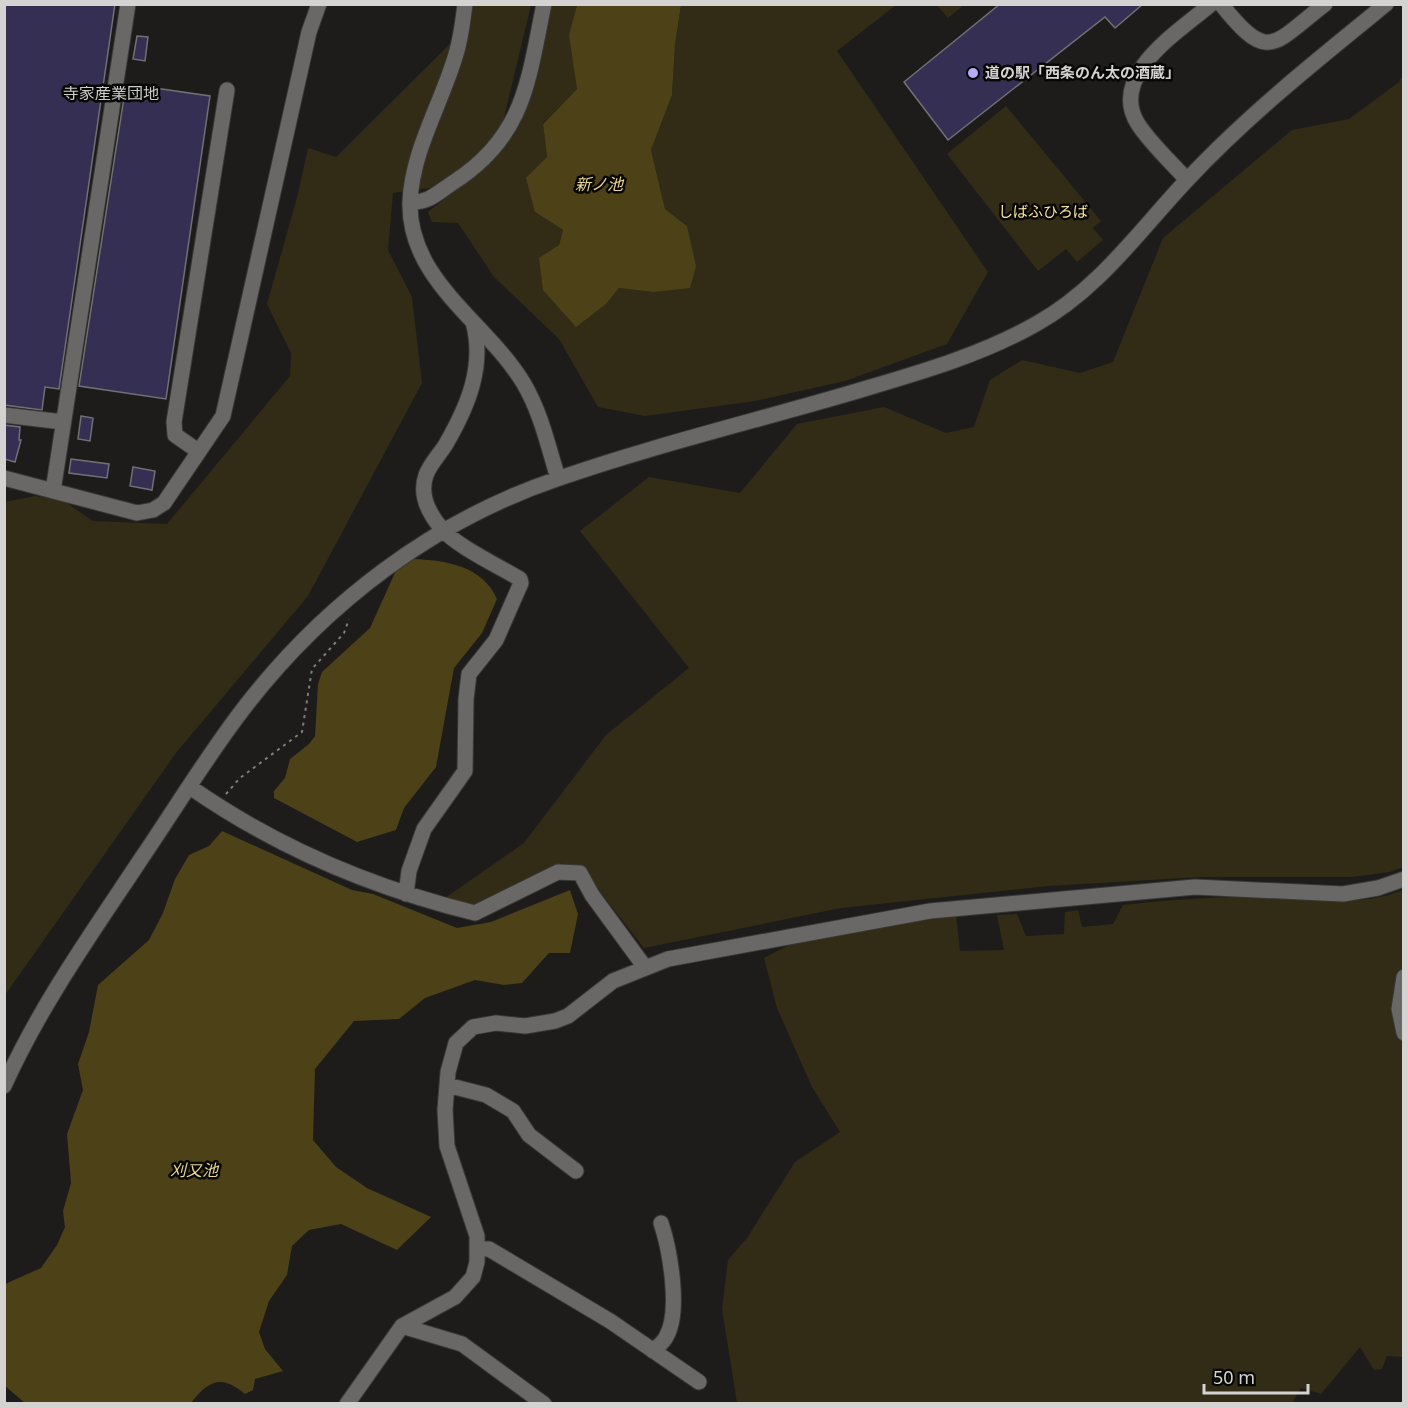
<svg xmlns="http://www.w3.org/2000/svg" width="1408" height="1408" font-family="'Noto Sans','Noto Sans JP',sans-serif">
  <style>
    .green { fill: #322c16 }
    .water { fill: #4c4117 }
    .building { fill: #353053; stroke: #717073; stroke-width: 1.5 }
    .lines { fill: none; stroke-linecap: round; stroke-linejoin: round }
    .minor-casing { stroke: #383837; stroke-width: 17 }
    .path { stroke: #807f7d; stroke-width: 2; stroke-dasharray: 3 4.5; stroke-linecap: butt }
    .minor { stroke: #696866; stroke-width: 15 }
    .poi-dot { fill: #b5acf8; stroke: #070706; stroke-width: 2 }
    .labels { text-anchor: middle; stroke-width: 5; stroke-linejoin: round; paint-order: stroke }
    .poi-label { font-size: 15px; font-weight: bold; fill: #d4d3d2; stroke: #070706; text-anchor: start }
    .park-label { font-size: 15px; fill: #f6e39d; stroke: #070706 }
    .neighbourhood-label { font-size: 16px; fill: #ccccc9; stroke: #070706 }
    .water-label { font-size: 16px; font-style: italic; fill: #ead791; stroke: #070706 }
  </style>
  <rect width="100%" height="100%" fill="#1d1c1a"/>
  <path class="green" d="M472,5H531L498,143L430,188L393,193L388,250L412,297L422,383L308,596L176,753L5,995V502L35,496L64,501L93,521L167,524L290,376L291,353L267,304L298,194L308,148L336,157L451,43Z
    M549,5H577L570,35L577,89L543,123L547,158L535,212L563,230L559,245L606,304L619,288L653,292L687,226L665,209L651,150L672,95L675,45L681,5H896L837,51L988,272L947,344L845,381L755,401L645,416L598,407L559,339L494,277L458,223L432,222L428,212C457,189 489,168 511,138C534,105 541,44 549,5Z
    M937,5H964L948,18Z
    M1403,75V867L1390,872L1352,877H1201L1048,886L841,908L644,948L583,870L562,863L470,907L445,898L524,843L606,735L689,668L580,531L649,477L740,493L797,424L884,407L946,433L974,427L990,380L1022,360L1080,373L1113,362L1163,238L1292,130L1349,119L1399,82Z
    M1006,106L1101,221L1090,230L1093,228L1103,240L1077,262L1066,249L1038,271L947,154Z
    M1403,890V964L1397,987V1034L1404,1045L1403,1357L1387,1356L1382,1369L1374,1370L1360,1347L1321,1394L1301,1388L1292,1403H737L722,1309L728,1260L747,1238L795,1162L840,1132L812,1087L777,1008L764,958L795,942L956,914L960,951L1004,950L997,915L1017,914L1026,936L1064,934L1065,912L1078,910L1082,927L1113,924L1123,905C1171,900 1218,896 1266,897C1312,898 1360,908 1403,890Z"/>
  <path class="water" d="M577,5H681L675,45L672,95L651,150L665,209L687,226L696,266L690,288L653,292L619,288L606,304L576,327L543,290L539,258L559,245L563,230L535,212L526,178L547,157L543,124L577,89L569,35Z
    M413,559C445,560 483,566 497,599L482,633L454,668L436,767L404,808L396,830L357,842L274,798V791L285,778L290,759L309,744L315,736L318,684L322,672L370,628L398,566Z
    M222,831L352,890L373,894L457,928L491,922L570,890L578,914L570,953H549L522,983L504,985L475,980L425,998L399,1019L354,1021L315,1069L313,1140L336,1167L367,1188L431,1217L397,1250L341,1224L309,1230L292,1246L287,1275L269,1301L259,1332L265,1349L283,1371L255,1379L253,1390L245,1394C222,1374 208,1380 191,1403H25L5,1386V1284L41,1268L57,1245L65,1227L63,1211L71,1183L67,1134L83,1090L78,1064L89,1032L98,985L149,940L163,913L175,879L189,855L209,846Z"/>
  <path class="building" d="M4,4H115L59,389L45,387L42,410L4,405Z
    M1000,4H1143L1115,28L1105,17L948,140L904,82Z
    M137,36L148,37L145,61L133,59Z
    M134,85L210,96L166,399L79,386L125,91L133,92Z
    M81,416L93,418L90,441L78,439Z
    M4,425L20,427L19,440H21L15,462L4,459Z
    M71,459L109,464L107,478L69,473Z
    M133,467L155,471L152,490L130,486Z"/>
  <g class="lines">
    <g class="minor-casing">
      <path id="minor" d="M465,4C463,21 461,38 456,54C442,103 412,150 410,202C408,281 488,323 524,384C541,413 548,446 558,478
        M1221,4C1269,64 1272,45 1325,4
        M1187,180C1171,162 1151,144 1138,124C1107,75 1180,31 1211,4
        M410,202C430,203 438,192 454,182C525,136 528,81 544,4
        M4,415L63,422
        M198,451L175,435L174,422L227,90
        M4,478L137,513L153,510L164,503L223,416L309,32L319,4
        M53,491L128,4
        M190,787C276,847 373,888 475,913L558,872L580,873L592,895L644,966
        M406,894L409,871L424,829L465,771L466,699L469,674L496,640L521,583L520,579C500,567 455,545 442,529C429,514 419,495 426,475C430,464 440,454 446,444C468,406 485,366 473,322
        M1404,977L1399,1009L1404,1033
        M447,1085L486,1095L513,1111L529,1135L576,1171
        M4,1086C41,1004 92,933 141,859C175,809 207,756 244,708C324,604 433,521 557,479C652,446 751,422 847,394C911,375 978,357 1036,324C1098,290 1139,231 1187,180C1248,115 1317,60 1386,4
        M478,1249H489L610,1321L699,1382
        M402,1326L462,1344L544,1404
        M653,1351C657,1347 664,1342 666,1337C681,1312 670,1250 661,1223
        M347,1404L402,1326L455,1297L473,1277L477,1262V1236L447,1146L445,1110L448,1072L456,1043L473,1027L496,1023L525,1026L555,1021L568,1016L613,981L668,959L930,911L1195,887L1343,894L1378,888L1404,879"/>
    </g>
    <path class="path" d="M226,794L240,778L302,732L312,669L344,633L349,619"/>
    <use href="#minor" class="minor"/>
  </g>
  <circle class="poi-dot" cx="973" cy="73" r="6"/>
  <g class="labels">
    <g class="poi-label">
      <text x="985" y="78">道の駅「西条のん太の酒蔵」</text>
    </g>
    <g class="park-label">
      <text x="1043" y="217">しばふひろば</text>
    </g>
    <g class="neighbourhood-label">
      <text x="111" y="99">寺家産業団地</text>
    </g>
    <g class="water-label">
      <text x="599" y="190">新ノ池</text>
      <text x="194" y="1176">刈又池</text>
    </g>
  </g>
  <rect width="1408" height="1408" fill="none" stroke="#d4d3d2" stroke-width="12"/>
  <path d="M1204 1384v9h104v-9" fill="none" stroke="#d4d3d2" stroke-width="3"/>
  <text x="1213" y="1384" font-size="18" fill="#d4d3d2" stroke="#070706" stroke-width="4.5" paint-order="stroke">50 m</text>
</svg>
